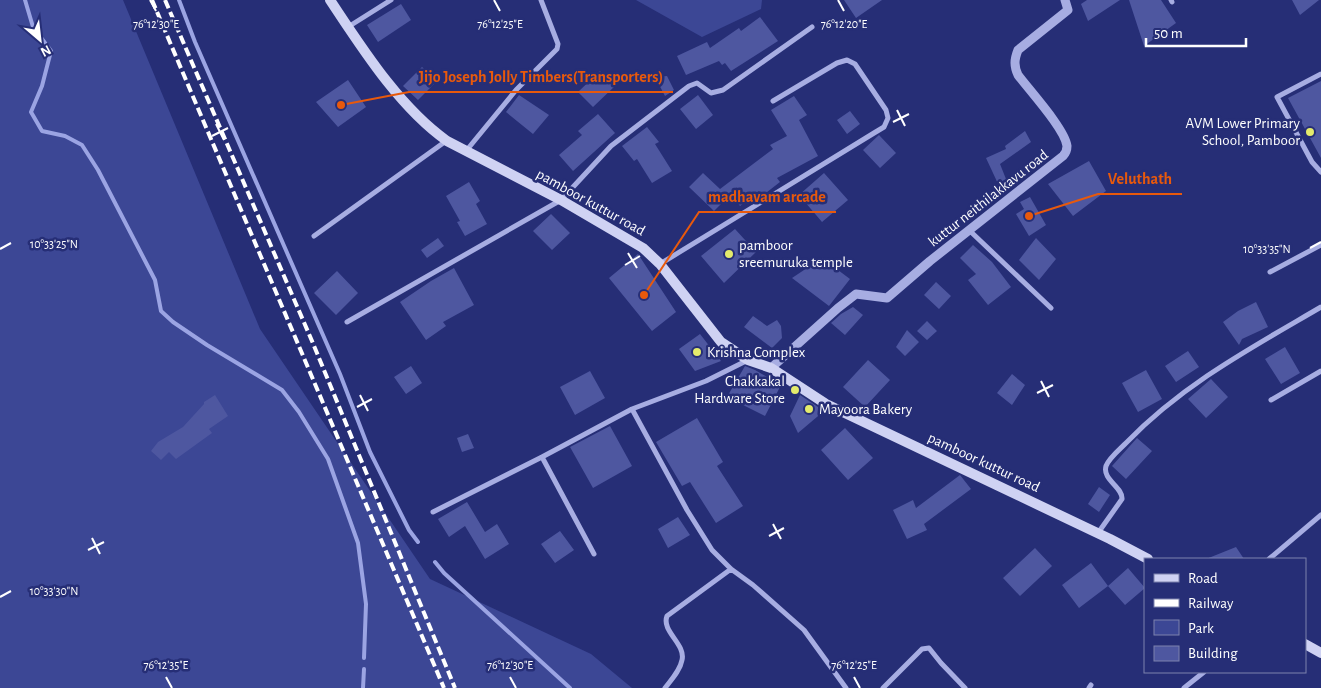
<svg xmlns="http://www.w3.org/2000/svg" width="1321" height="688" font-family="'Alegreya Sans',sans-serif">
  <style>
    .green { fill: #3c4795 }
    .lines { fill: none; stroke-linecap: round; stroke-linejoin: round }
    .stream { stroke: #9ba4e3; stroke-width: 4 }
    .building { fill: #4e57a0 }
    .minor { stroke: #a7ade2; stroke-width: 5 }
    .tertiary { stroke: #a7ade2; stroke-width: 9 }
    .secondary { stroke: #cfd2f3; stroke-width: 10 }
    .rail { stroke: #fff; stroke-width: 4; stroke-dasharray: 9 4; stroke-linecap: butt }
    .ticks { fill: none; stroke: #fff; stroke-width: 2 }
    .poi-dot { fill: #e4eb6c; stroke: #262e76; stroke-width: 2 }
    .labels { text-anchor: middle; stroke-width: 5; stroke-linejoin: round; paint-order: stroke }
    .poi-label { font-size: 15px; fill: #fff; stroke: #262e76; text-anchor: start }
    .street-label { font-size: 15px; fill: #fff; stroke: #262e76 }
    .ticks-label { font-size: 12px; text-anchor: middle; fill: #fff; stroke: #262e76; stroke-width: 5; stroke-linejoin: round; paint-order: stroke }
    .leader { fill: none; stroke: #e8590c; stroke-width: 2 }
    .callout-dot { fill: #e8590c; stroke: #262e76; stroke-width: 2 }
    .callout-label { font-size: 16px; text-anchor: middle; font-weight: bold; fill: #e8590c; stroke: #262e76; stroke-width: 5; stroke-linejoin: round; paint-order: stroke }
  </style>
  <rect width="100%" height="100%" fill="#262e76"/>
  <path class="green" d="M0,0H123L260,329L430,579L591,654L632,688H0Z
    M636,0H762L761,9L702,37Z"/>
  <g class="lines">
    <path class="stream" d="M25,0L33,27L51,51L42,86L31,112L42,131L65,136L82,145L98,170L155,280L161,311L173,322L207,345L282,390L299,412L328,459L358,543L366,604L364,658
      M179,0L195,42L340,374L370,452L409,530L418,542
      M435,562L444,573L570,688
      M363,688L364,669"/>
  </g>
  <path class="building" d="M844,0H882L856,18Z
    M1087,0H1120L1088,21L1081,4Z
    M1129,0H1161L1176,23L1144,46Z
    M1292,0H1319L1300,15Z
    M401,4L411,20L378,42L367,25Z
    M760,17L778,41L731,71L725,63L722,65L719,61L686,75L677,56L707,42L710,48L739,28L741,31Z
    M422,67L437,81L418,100L403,86Z
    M600,71L615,86L593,107L578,92Z
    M667,76L674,90L665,96L655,77Z
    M348,80L366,107L338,127L316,102Z
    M1321,81V158L1288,98Z
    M519,95L549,115L533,134L506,112Z
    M698,95L713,115L696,129L680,109Z
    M794,96L807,115L799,120L818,156L777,178L780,182L762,196L759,191L740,206L731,194L714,211L689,187L703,173L720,189L773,149L770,145L787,136L771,110Z
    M850,111L860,124L847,134L837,120Z
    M598,114L615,133L573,171L559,155L582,135L578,131Z
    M647,127L659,142L655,144L672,171L652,183L637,159L634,161L622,146Z
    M1025,131L1031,142L1000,164L1008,184L1000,188L986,158L1006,149L1005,146Z
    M879,135L896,153L880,168L863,150Z
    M1089,161L1106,191L1073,216L1048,184Z
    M824,173L848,200L822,222L799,195Z
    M469,182L480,201L476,204L487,224L465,236L457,222L460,221L446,196Z
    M1030,197L1046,225L1029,236L1016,214L1024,209L1020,202Z
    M551,214L570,233L552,250L533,231Z
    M735,229L756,252L724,283L701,256Z
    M438,238L444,246L427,258L421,250Z
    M1036,238L1056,259L1039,280L1019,260Z
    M973,245L992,262L1011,287L988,305L968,280L976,274L960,258Z
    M638,254L676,312L652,331L609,278Z
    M822,258L850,279L829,306L792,278Z
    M454,268L474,305L443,322L446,326L426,340L400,302L431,281Z
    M337,271L358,293L336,315L314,293Z
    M936,282L951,296L939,309L924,295Z
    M1256,302L1268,327L1242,339L1239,345L1223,322L1238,311Z
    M853,307L863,315L845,335L831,323L841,314Z
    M753,316L767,326L777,320L781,326L782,338L772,348L744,327Z
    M927,321L937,331L927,340L917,331Z
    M907,330L919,342L905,356L896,347Z
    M700,334L721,361L695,371L679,349Z
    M1285,347L1300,373L1281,384L1265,359Z
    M1188,351L1199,367L1176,382L1165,366Z
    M868,360L890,380L865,407L843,387Z
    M411,366L422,383L406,394L394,377Z
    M745,366L755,370L781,385L765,416L727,397Z
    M1146,370L1162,399L1138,412L1122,383Z
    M590,371L605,398L575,415L560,387Z
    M1012,374L1025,385L1012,405L997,393Z
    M1211,379L1228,397L1206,418L1188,399Z
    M215,395L228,416L209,429L212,433L176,459L169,452L161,460L151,451L158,442L183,427L204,404V402Z
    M800,395L824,411L798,433L790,416Z
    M697,418L723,462L717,466L743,506L716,523L690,482L682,486L656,442Z
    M610,426L632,466L593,488L570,447Z
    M845,428L873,458L848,480L821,450Z
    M468,434L474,448L462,452L457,438Z
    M1137,438L1152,451L1126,479L1112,466Z
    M960,475L971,489L924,524L927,530L907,539L893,510L913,500L916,508Z
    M1099,487L1110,495L1099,512L1088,504Z
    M467,502L485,532L497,524L509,544L485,559L465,526L449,537L438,519Z
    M678,517L690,535L668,548L658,529Z
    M560,531L574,550L555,563L541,544Z
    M1236,547L1244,559H1206Z
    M1035,548L1052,566L1020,596L1003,578Z
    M1091,563L1108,586L1079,608L1062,585Z
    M1128,568L1145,588L1125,605L1108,586Z"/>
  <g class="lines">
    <path class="minor" d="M1171,0L1172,2
      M348,27L391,0
      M1321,74L1277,97L1312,162L1321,172
      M466,151L516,90L557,49L558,44L541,0
      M970,231L1051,308
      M314,236L446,141
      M660,264L874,133L884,127L888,118L886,110L855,64L847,60L837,63L773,101
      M1270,272L1321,245
      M347,322L561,200L611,146L689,86L697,83L711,93L723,90L812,27
      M1271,400L1321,371
      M632,409L687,510L712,550L731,569L753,585L804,630L846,688
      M542,457L594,554
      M433,512L542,457L632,409L706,381L748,360
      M1098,533L1122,499C1123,487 1102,480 1106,466C1109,458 1120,449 1126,443C1183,384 1251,348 1321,307
      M1269,559L1321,515
      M665,688C671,680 680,671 682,660C686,644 661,631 667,616L731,569
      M883,688L922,649L929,648L941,663L965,688
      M1089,688L1091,685
      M1184,688L1204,672"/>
    <path class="tertiary" d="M771,368L838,308L856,294L887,298L930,261L1063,156C1066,153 1067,150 1067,146C1065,129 1029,90 1018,75C1014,66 1014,60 1018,50L1068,10L1065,0"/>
    <path class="secondary" d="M330,0C362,48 399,107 447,141L561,200L643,248L660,264L721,342L748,360L771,368L826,404L1110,539L1148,559
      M1305,644L1321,653"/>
    <path class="rail" d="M152,0L444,688
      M165,0L312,341L455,688"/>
  </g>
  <path class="ticks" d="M150,0L156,11M494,0L500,11M838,0L844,11M897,110L905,126M893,122L909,114M216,124L224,140M212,136L228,128M1310,248L1321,242M0,249L11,243M628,253L637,268M625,265L640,256M1041,381L1049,397M1037,393L1053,385M360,395L368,411M357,407L372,399M773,524L781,539M769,536L784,528M92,538L100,554M88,550L104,542M0,597L11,591M166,677L172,688M510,677L516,688M854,677L860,688"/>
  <g class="poi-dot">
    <circle cx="1310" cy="132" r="5"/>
    <circle cx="729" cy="254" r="5"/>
    <circle cx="697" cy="352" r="5"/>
    <circle cx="795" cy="390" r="5"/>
    <circle cx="809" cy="409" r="5"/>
  </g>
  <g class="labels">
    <g class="poi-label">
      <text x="1300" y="128" text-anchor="end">AVM Lower Primary<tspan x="1300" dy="17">School, Pamboor</tspan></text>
      <text x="739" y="250">pamboor<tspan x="739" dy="17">sreemuruka temple</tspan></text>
      <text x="707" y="357">Krishna Complex</text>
      <text x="785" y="386" text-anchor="end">Chakkakal<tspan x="785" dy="17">Hardware Store</tspan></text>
      <text x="819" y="414">Mayoora Bakery</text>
    </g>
    <g class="street-label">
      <text transform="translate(988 198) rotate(-38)" y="5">kuttur neithilakkavu road</text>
      <text transform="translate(591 202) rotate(29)" y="5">pamboor kuttur road</text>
      <text transform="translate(984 462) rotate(25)" y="5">pamboor kuttur road</text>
    </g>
  </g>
  <g class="ticks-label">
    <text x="156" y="28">76°12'30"E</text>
    <text x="500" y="28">76°12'25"E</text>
    <text x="844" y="28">76°12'20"E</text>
    <text x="54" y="248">10°33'25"N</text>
    <text x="1267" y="253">10°33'35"N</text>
    <text x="54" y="595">10°33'30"N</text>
    <text x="166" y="669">76°12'35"E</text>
    <text x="510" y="669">76°12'30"E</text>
    <text x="854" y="669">76°12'25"E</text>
  </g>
  <path class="leader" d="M341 105L409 92H673M1029 216L1098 194H1182M644 295L699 212H836"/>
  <g class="callout-dot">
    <circle cx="341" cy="105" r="5"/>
    <circle cx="1029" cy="216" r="5"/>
    <circle cx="644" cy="295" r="5"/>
  </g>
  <g class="callout-label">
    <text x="541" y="82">Jijo Joseph Jolly Timbers(Transporters)</text>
    <text x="1140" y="184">Veluthath</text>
    <text x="767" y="202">madhavam arcade</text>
  </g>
  <rect x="1144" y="558" width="162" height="115" fill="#262e76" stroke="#7d82ad"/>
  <rect x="1154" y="574" width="25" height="8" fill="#cfd2f3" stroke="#7d82ad"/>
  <text x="1188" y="583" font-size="15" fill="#ffffff">Road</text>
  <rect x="1154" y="599" width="25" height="8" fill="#ffffff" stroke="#7d82ad"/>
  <text x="1188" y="608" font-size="15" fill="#ffffff">Railway</text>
  <rect x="1154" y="620" width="25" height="15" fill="#3c4795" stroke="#7d82ad"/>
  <text x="1188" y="633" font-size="15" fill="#ffffff">Park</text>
  <rect x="1154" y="646" width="25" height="15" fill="#4e57a0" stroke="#7d82ad"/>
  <text x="1188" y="658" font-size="15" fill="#ffffff">Building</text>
  <g transform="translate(40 40) rotate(152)" stroke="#262e76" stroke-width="4" paint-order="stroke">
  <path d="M0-4L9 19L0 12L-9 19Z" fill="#ffffff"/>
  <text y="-8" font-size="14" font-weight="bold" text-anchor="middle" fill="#ffffff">N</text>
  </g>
  <path d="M1146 38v8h100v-8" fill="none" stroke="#ffffff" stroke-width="2.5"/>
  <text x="1154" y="38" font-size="15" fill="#ffffff" stroke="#262e76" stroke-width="4" paint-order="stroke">50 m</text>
</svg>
